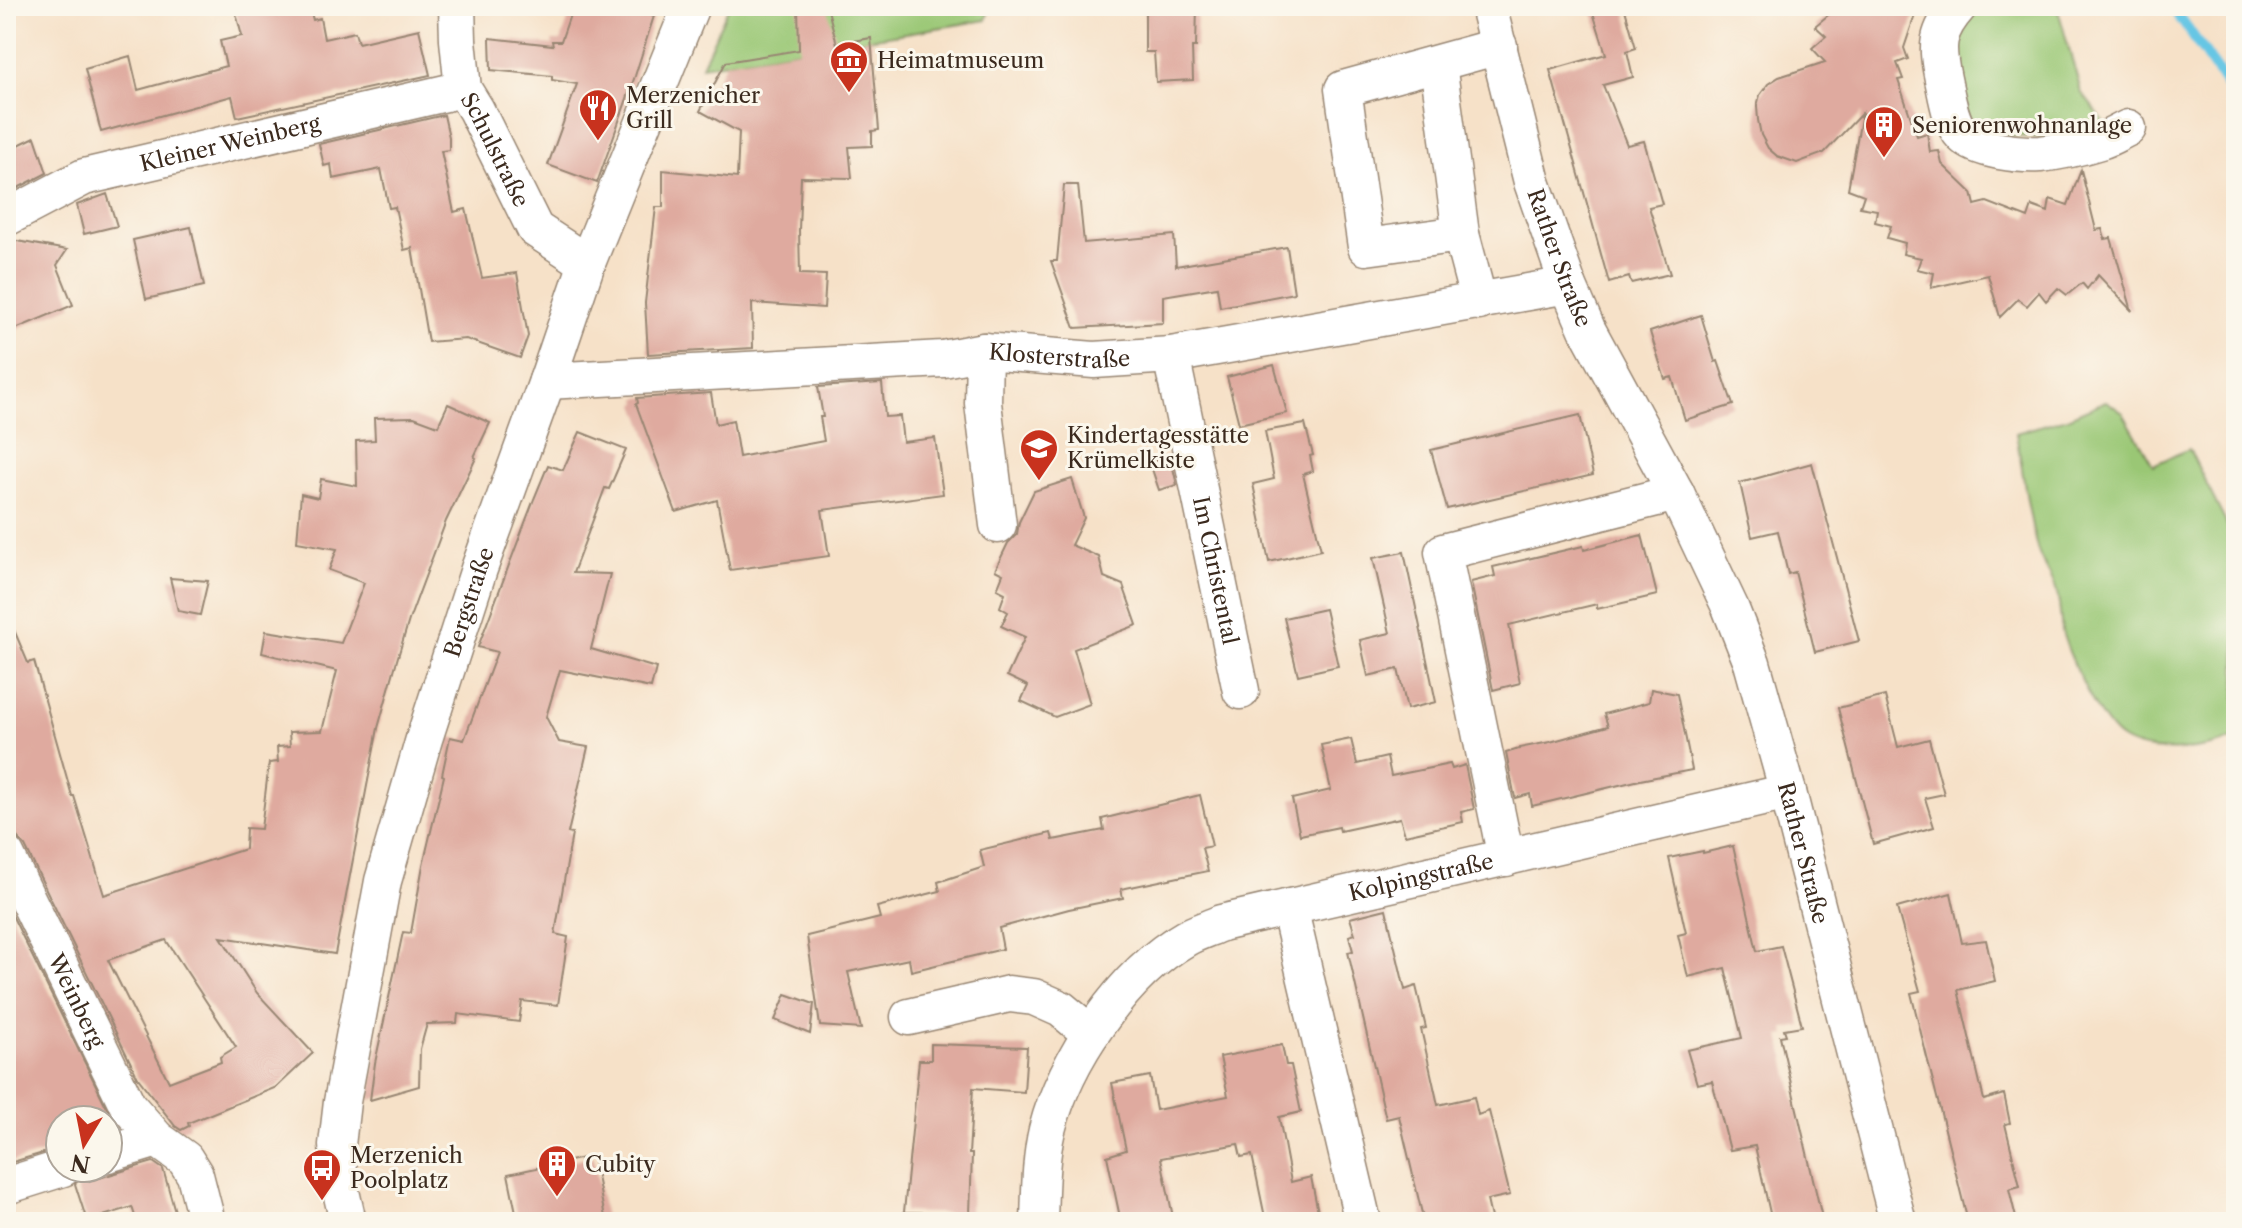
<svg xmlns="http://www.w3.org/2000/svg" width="2242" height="1228" font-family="'Libre Caslon Text',serif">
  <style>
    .green { fill: #9ac775; stroke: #6a784a; stroke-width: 2 }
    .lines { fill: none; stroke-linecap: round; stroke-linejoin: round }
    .stream { stroke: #66c6e4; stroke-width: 11 }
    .building { fill: #dfaa9f; fill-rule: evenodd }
    .minor-casing { stroke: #988673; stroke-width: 39 }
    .minor { stroke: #fff; stroke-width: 36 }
    .labels { text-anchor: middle; stroke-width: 6; stroke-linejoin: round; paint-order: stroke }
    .poi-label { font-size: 22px; fill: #3b2a1e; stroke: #fbf7ec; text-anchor: start }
    .street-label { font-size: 22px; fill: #3b2a1e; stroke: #fbf7ec }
  </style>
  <rect width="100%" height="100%" fill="#fbf7ec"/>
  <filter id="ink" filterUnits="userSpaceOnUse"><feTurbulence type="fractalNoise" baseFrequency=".0125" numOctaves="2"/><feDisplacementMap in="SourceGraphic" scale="16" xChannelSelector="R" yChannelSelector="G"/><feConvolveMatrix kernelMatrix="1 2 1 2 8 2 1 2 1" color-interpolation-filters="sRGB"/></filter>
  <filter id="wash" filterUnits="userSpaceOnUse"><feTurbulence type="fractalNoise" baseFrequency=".006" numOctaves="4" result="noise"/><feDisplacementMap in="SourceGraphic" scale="32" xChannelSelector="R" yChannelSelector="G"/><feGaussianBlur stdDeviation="1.8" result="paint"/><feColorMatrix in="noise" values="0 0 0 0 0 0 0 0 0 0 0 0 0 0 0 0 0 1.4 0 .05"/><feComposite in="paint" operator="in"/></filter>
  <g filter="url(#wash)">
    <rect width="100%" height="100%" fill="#f6e1c8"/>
    <path class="green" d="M729,6H990L986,20L702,66Z
      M1980,6H2057L2081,92L2109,128L2069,139L1970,134L1947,36L1967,14Z
      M2106,401L2123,413L2153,465L2189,449L2230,531L2236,551V738C2206,751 2152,757 2123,740C2100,727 2071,660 2063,635C2059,619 2061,601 2055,586C2050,573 2041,561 2037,548C2027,510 2023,471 2016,433L2067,418Z"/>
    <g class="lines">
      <path class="stream" d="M2172,6L2236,98"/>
    </g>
    <g id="blocks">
      <path class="building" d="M234,6H309L313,20L320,18L324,39L355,32L358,43L419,29L430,75L237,117L232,96L101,132L85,69L130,56L138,90L226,66L220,41L242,36Z
        M573,6H646L644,13L654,16L635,76L597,183L548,165L577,84L552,80V76L491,70L490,38L553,45L552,41H561Z
        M798,6H827L837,44L871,38L879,130L872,131V146L849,147L852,178L801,177L799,230L800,274L826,275L824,308L752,303L753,348L648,354L645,303L656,207H663V170L737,178L739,132L700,111L726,62L799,50Z
        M1145,6H1197L1196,47H1192L1193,80L1156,82L1154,52H1145Z
        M1591,6H1624L1636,48L1627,51L1633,77L1603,85L1627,145L1644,141L1662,204L1649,207L1670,274L1631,283L1629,277L1609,283L1550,70L1606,54Z
        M1839,6H1918L1904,48L1908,59L1897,63L1903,79L1898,80L1917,136L1927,133L1930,152L1939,151L1942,164L1972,193L1975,205L1987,202L2028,218L2032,206L2048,212L2050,199L2068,205L2081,170L2096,230L2102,229L2105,239L2111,238L2132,311L2098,275L2087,289L2082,283L2067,295L2058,288L2046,301L2039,292L2027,306L2018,299L2000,317L1988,275L1931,288L1934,273L1917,269L1921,258L1903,254L1905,243L1887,238L1891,226L1875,222L1877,210L1860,207L1864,195L1848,189L1862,113L1824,153L1797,163L1777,156L1768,148L1761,135L1758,120L1757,106L1760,95L1768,84L1779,77L1825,62L1812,48L1826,36L1815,26Z
        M444,115L449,137V150L441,151L454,212L466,209L482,278L517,273L528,336L520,358L466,339L428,342L412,248L404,250L395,207L389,208L381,169L333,179L331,164L324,166L319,144Z
        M35,137L47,173L6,194V151Z
        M1064,185H1078L1084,243L1174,235L1176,266L1287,247L1294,293L1220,307L1217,287L1163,296V323L1075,328L1051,261H1057Z
        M107,194L117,226L84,234L77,205Z
        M191,227L204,286L146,299L133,240Z
        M6,239L67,250L57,265L73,305L6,333Z
        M1701,315L1715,362L1718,361L1733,405L1685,420L1672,377L1665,379L1650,332Z
        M1274,365L1287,413L1239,424L1227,377Z
        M882,383L885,417L900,416L903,442L935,438L943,494L822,510L829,556L730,570L717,500L676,512L636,404L638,403L637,398L711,393L716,424L733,420L739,457L824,441L820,417H823L818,387Z
        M448,404L490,423L474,457L476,458L446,521L409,620L397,660L378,728L335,954L221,937L257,993L313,1053L277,1087L188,1123L189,1126L181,1130L175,1126L138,1078L25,846L17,837L6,834V611L28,663L34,661L72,796H74L104,895L245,849L246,828L261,829L269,763L278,762L277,747L290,746L289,732L322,731L337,671L262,653L266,631L341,643L364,583L329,570L337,549L297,542L301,494L318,498L321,479L357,486L356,441L375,440L374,418L414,417L438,426ZM166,940L236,1047L220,1057L221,1062L169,1082L108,960Z
        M1580,415L1593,475L1447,509L1431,450Z
        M1305,424L1313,455L1310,456L1313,471L1303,474L1321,550L1269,562L1253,484L1274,479L1265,431Z
        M580,432L626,450L609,489L605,488L573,573L610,574L591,649L656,668L651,688L560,670L546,717L559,742L588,747L568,833L572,834L555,934L568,937L558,1005L522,1001L519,1022L458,1014L457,1023L427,1024L420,1049L419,1086L370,1100L375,1063L403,932L411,933L423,865L444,776L442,775L450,737L464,740L497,652L478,647L534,499L548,465L563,470Z
        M1170,455L1177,485L1159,490L1150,463Z
        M1812,463L1859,641L1815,652L1795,572L1788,574L1778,531L1752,537L1740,483Z
        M1072,479L1084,518L1071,545L1099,557L1104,577L1123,585L1137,625L1074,649L1090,704L1055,717L1021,701L1028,686L1007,676L1025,637L1001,626L1008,612L1000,607L1005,593L997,589L1003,574L995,570L1008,543L1017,534L1019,522L1034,491Z
        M1642,535L1657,595L1597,609V604L1509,625L1520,683L1493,690L1471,582L1495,576L1493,567L1583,546L1584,550Z
        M1404,552L1436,702L1407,709L1398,669L1368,676L1360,640L1390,633L1373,558Z
        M170,578L208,581L200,615L178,611Z
        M1325,609L1338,666L1298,675L1284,618Z
        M1651,689L1677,694L1692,770L1640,780L1532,806L1530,794L1515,798L1506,753L1519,749V748L1550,742L1608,726L1604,714L1649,702Z
        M1885,696L1898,747L1929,739L1944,794L1925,798L1934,827L1873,844L1838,708Z
        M1351,739L1357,764L1387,757L1391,776L1450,764L1452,769L1465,765L1474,809L1461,812L1463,822L1405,835L1400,818L1340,831L1339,827L1300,835L1292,799L1331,790L1321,745Z
        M1200,795L1212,846L1202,848L1208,871L1121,889L1123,898L1069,909L999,928L1003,949L911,971L909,959L848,972L861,1029L820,1026L807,936L880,918L877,907L940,891L938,882L984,867L980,850L1051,833L1053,840L1104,830L1102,819Z
        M1733,846L1757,951L1781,946L1802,1026L1784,1029L1786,1035L1780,1036L1823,1222H1772L1755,1146L1730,1150L1712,1081L1697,1084L1687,1050L1742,1038L1725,968L1688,977L1678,935L1686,933L1669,858L1703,851V853Z
        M1951,893L1962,943L1986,940L1995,981L1958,990L1984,1100L2004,1094L2010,1123L2005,1124L2020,1186L2009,1189L2017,1222H1968L1911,993L1920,991L1897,908Z
        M6,903L113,1120L108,1132V1120H60V1148L6,1164Z
        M1386,909L1405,990L1416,986L1426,1028L1421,1029L1438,1105L1474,1097L1478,1115L1489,1111L1510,1195L1487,1200L1492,1222H1424L1399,1116L1386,1119L1348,952L1353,951L1349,936L1355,934L1350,918Z
        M786,994L814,1004L810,1034L775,1020Z
        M931,1044L1027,1047L1024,1092L973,1088L969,1154H972L970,1214L904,1212L919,1060H931Z
        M1282,1045L1286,1065H1291L1301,1112L1279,1117L1291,1182L1311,1177L1320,1222H1266L1252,1155L1241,1157L1238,1144L1161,1158L1174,1222H1121L1107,1156L1126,1150L1112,1083L1150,1076L1156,1110L1228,1096L1220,1057Z
        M593,1156L606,1222H518L508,1174Z
        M153,1162L163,1169L178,1222H137L132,1207L87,1221L75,1184L83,1173V1168L94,1169L89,1181Z"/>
    </g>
  </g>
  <g filter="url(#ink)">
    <use href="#blocks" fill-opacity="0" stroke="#988673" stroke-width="2"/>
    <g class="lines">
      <g class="minor-casing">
        <g id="minor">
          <path id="s1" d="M457,6L458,40L463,89L476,110L535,229L587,263"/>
          <path id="s2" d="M1488,6L1532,182L1568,285L1587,329L1676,493L1730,607L1752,663L1788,792L1898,1222"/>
          <path d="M1959,6C1936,32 1936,46 1943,79C1947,97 1950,123 1963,136C1978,151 2020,155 2040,154C2059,152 2081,147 2100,141C2110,138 2119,132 2128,128"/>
          <path d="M1438,64L1461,234"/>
          <path id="s3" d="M6,218L84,177L463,89"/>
          <path d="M1479,302L1461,234L1366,247L1343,89L1499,46"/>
          <path d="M984,351L983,403L998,525"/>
          <path id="s4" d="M1171,355L1241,691"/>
          <path id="s5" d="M547,381L943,359L984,351L1094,360L1171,355L1568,285"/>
          <path id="s6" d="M6,855L128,1106L157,1139L185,1159L195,1175L207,1222"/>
          <path d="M1506,858L1443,552L1676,493"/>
          <path d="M1289,907L1363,1222"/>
          <path d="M909,1017L1009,994L1034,997L1061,1009L1091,1034"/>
          <path d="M108,1154L157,1139"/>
          <path d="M6,1186L63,1168"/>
          <path id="s7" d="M348,1222L340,1187L337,1145L342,1102L383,881L424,739L479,569L547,381L587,263L691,6"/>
          <path id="s8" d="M1039,1222C1040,1192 1040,1159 1047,1130C1065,1060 1123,974 1186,938C1197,932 1210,928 1221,923L1788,792"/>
        </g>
      </g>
      <use href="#minor" class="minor"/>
    </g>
  </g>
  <defs>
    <g id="museum-pin" transform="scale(2)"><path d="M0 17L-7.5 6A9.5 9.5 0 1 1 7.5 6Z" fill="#c8321e" stroke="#fbf7ec"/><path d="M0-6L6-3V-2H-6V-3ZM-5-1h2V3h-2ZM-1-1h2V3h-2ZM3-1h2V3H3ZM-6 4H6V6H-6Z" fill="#fff"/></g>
    <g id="restaurant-pin" transform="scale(2)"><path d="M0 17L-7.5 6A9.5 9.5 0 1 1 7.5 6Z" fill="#c8321e" stroke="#fbf7ec"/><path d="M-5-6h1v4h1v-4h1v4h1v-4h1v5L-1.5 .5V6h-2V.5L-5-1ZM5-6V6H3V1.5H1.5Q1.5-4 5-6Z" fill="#fff"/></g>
    <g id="building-pin" transform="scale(2)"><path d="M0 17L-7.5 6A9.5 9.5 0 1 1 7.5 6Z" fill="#c8321e" stroke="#fbf7ec"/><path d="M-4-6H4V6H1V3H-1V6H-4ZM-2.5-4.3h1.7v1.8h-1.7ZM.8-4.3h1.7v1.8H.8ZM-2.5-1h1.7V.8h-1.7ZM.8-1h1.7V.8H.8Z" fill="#fff"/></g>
    <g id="school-pin" transform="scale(2)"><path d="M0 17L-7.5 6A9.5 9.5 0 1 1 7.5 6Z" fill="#c8321e" stroke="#fbf7ec"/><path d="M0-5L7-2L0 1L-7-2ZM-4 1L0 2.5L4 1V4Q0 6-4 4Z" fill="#fff"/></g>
    <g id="bus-pin" transform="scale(2)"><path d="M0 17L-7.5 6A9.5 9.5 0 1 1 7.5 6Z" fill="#c8321e" stroke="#fbf7ec"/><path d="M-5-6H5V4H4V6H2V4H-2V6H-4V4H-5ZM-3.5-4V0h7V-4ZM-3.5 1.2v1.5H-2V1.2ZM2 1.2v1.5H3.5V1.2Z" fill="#fff"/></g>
  </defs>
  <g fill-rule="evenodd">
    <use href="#museum-pin" x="849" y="60"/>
    <use href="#restaurant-pin" x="598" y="108"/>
    <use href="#building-pin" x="1884" y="125"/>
    <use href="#school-pin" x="1039" y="448"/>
    <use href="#building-pin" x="557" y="1164"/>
    <use href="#bus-pin" x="322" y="1168"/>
  </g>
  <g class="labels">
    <g class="poi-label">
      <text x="877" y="68">Heimatmuseum</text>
      <text x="626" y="103">Merzenicher<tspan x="626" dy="25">Grill</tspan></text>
      <text x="1912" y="133">Seniorenwohnanlage</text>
      <text x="1067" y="443">Kindertagesstätte<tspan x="1067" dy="25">Krümelkiste</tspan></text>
      <text x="350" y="1163">Merzenich<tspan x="350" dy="25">Poolplatz</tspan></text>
      <text x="585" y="1172">Cubity</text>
    </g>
    <g class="street-label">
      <text dy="8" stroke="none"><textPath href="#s3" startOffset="238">Kleiner Weinberg</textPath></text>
      <text dy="8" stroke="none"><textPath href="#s1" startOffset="152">Schulstraße</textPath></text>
      <text dy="8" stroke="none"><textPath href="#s2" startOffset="262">Rather Straße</textPath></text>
      <text dy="8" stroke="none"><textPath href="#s5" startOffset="514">Klosterstraße</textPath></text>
      <text dy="8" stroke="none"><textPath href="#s4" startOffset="220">Im Christental</textPath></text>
      <text dy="8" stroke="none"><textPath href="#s7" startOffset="638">Bergstraße</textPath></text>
      <text dy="8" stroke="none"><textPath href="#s2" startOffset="908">Rather Straße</textPath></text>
      <text dy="8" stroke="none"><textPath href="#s8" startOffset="578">Kolpingstraße</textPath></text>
      <text dy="8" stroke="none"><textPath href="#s6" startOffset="162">Weinberg</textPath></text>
    </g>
  </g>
  <rect width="2242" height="1228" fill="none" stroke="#fbf7ec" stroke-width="32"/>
  <g transform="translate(84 1144) rotate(190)"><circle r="38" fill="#fbf7ec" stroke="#aea59a" stroke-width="2"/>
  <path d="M0-6L14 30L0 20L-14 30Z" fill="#c8321e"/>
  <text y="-12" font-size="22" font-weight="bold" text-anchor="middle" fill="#3b2a1e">N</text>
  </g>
</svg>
